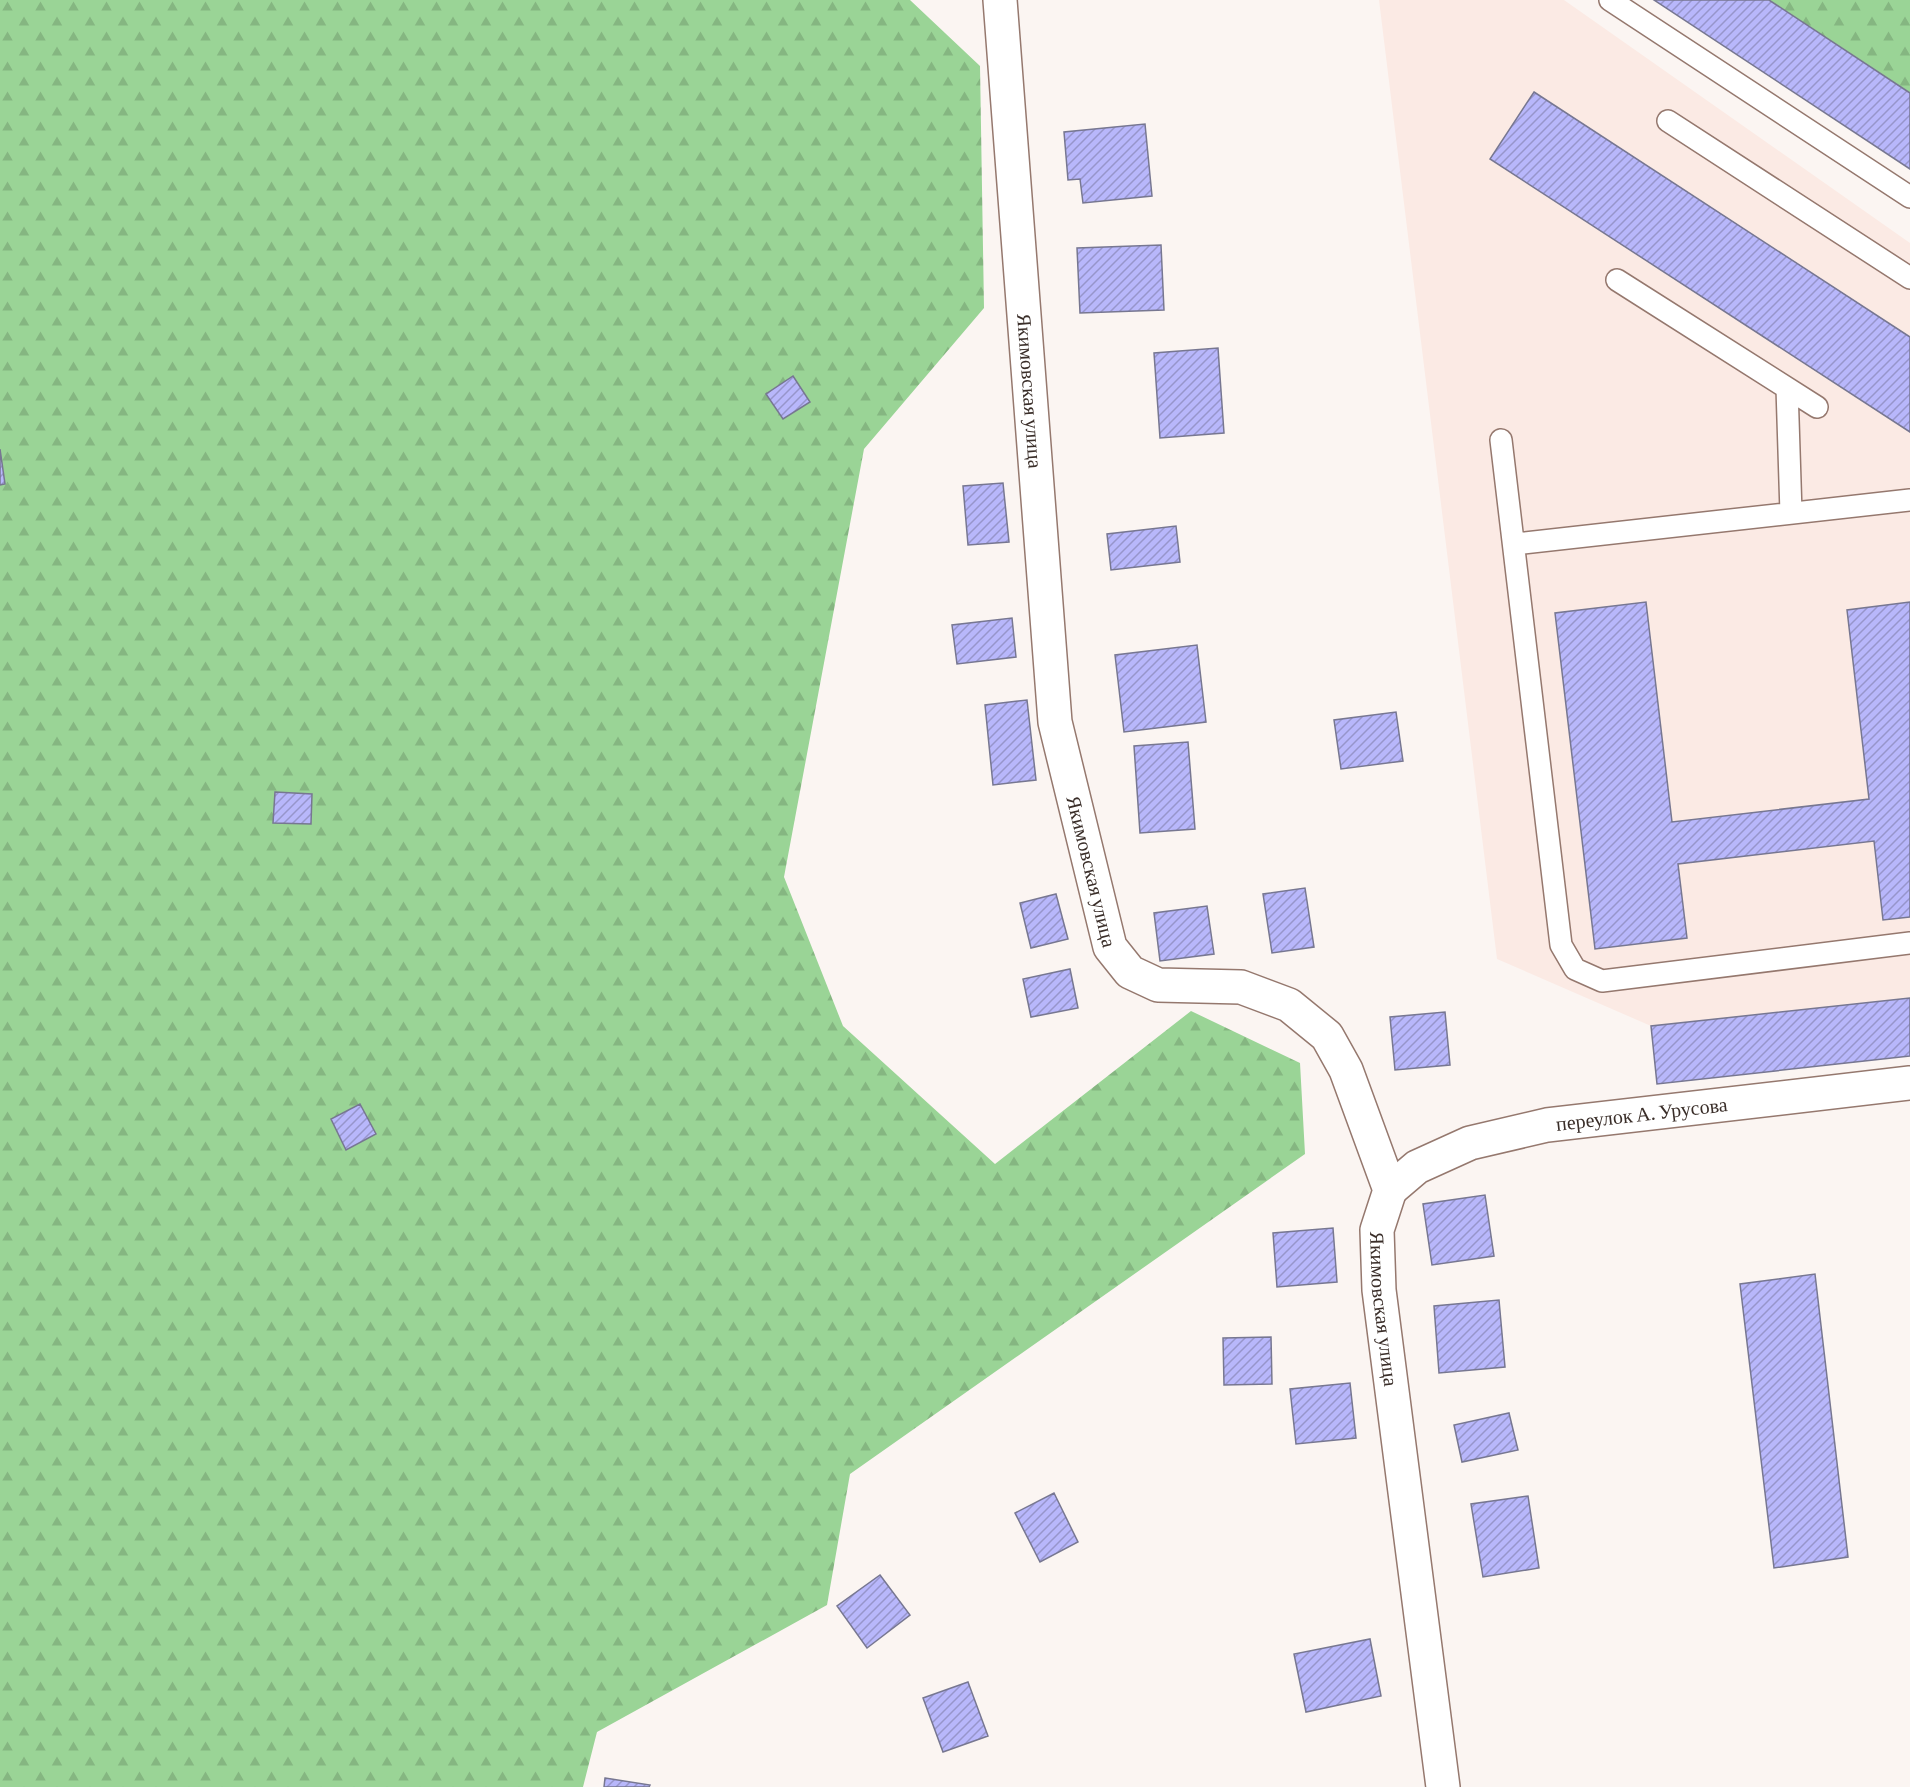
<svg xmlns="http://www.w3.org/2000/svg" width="1910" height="1787" font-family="'Crimson Pro',serif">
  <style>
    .built { fill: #fbeae4 }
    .forest { fill: url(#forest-firs) }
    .building { fill: url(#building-hatch); stroke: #777791; stroke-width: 1.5 }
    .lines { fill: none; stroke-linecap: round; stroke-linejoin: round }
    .lane-casing { stroke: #95786e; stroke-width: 24 }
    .street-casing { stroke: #95786e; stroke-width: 36 }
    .lane { stroke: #fff; stroke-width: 21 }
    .street { stroke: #fff; stroke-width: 33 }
    .labels { text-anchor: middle; stroke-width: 6; stroke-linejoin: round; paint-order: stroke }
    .street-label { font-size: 20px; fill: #3a2e29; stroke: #fff }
  </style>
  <defs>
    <pattern id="forest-firs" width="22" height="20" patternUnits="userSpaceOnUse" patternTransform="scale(1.5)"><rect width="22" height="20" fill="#9ad496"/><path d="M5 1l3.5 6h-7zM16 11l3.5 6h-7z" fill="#85b681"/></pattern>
    <pattern id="building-hatch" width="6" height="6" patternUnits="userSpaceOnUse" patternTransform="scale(1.5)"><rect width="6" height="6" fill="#b8b7fb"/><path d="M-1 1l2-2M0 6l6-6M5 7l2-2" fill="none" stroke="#9795cb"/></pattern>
  </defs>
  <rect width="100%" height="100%" fill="#fbf5f2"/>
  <path class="built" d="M1379,0H1564L1910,243V1056L1657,1084L1651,1026L1497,959Z"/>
  <path class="forest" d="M0,0H910L980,66L984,308L864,449L784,877L843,1026L995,1164L1191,1011L1300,1063L1305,1154L850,1474L827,1605L597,1732L583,1787H0Z
    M1769,0H1910V93Z"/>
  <path class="building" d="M1654,0H1769L1910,93V169Z
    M1534,92L1910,337V432L1490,159Z
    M1145,124L1152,196L1083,203L1080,179L1068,180L1064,132Z
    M1161,245L1164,310L1080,313L1077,248Z
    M1218,348L1224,433L1160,438L1154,353Z
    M793,376L810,402L783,419L766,394Z
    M0,449L5,484L0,485Z
    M1003,483L1009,542L968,545L963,486Z
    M1176,526L1180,562L1111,570L1107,534Z
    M1646,602L1672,822L1869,799L1847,610L1910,602V917L1883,920L1874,841L1678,864L1687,938L1595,949L1555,613Z
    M1012,618L1016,657L957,664L952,625Z
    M1197,645L1206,722L1124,732L1115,655Z
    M1027,700L1036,780L993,785L985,705Z
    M1396,712L1403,761L1341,769L1334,720Z
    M1188,742L1195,829L1140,833L1134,746Z
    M275,792L312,794L311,824L273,823Z
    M1305,888L1314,947L1272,953L1263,894Z
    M1056,894L1068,939L1031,948L1020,903Z
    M1207,906L1214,954L1160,961L1154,913Z
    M1070,969L1078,1008L1031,1017L1023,979Z
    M1910,998V1056L1657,1084L1651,1026Z
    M1445,1012L1450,1065L1395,1070L1390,1017Z
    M360,1104L376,1134L346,1150L331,1119Z
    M1485,1195L1494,1256L1432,1265L1423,1204Z
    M1333,1228L1337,1282L1277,1287L1273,1233Z
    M1815,1274L1848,1557L1774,1568L1740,1284Z
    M1499,1300L1505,1367L1439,1373L1434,1306Z
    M1271,1337L1272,1384L1224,1385L1223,1338Z
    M1350,1383L1356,1438L1296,1444L1290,1389Z
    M1509,1413L1518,1450L1462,1462L1454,1425Z
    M1054,1493L1078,1542L1040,1562L1015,1513Z
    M1528,1496L1539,1568L1483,1577L1471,1504Z
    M880,1575L910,1615L867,1648L837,1606Z
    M1370,1639L1381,1696L1306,1712L1294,1654Z
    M968,1682L988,1736L943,1752L923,1698Z
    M605,1778L650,1785L649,1787H604Z"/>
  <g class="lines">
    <g class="lane-casing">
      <path id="lane" d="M1610,0L1910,197
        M1668,121L1910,278
        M1617,280L1817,407
        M1787,388L1791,513
        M1501,440L1561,945L1575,969L1602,981L1910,943
        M1515,544L1910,500"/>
    </g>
    <g class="street-casing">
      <g id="street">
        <path id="s1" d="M1000,0L1055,722L1110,947L1130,972L1158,985L1241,987L1289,1005L1327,1036L1346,1070L1390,1190L1377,1230L1379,1290L1443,1787"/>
        <path id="s2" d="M1390,1190L1417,1167L1470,1143L1547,1125L1910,1083"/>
      </g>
    </g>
    <use href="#lane" class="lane"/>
    <use href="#street" class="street"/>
  </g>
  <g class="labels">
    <g class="street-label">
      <text dy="7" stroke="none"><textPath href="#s1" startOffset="392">Якимовская улица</textPath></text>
      <text dy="7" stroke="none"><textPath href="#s1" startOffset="878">Якимовская улица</textPath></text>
      <text dy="7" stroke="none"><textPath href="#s2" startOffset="268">переулок А. Урусова</textPath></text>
      <text dy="7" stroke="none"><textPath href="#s1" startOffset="1490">Якимовская улица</textPath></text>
    </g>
  </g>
</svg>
